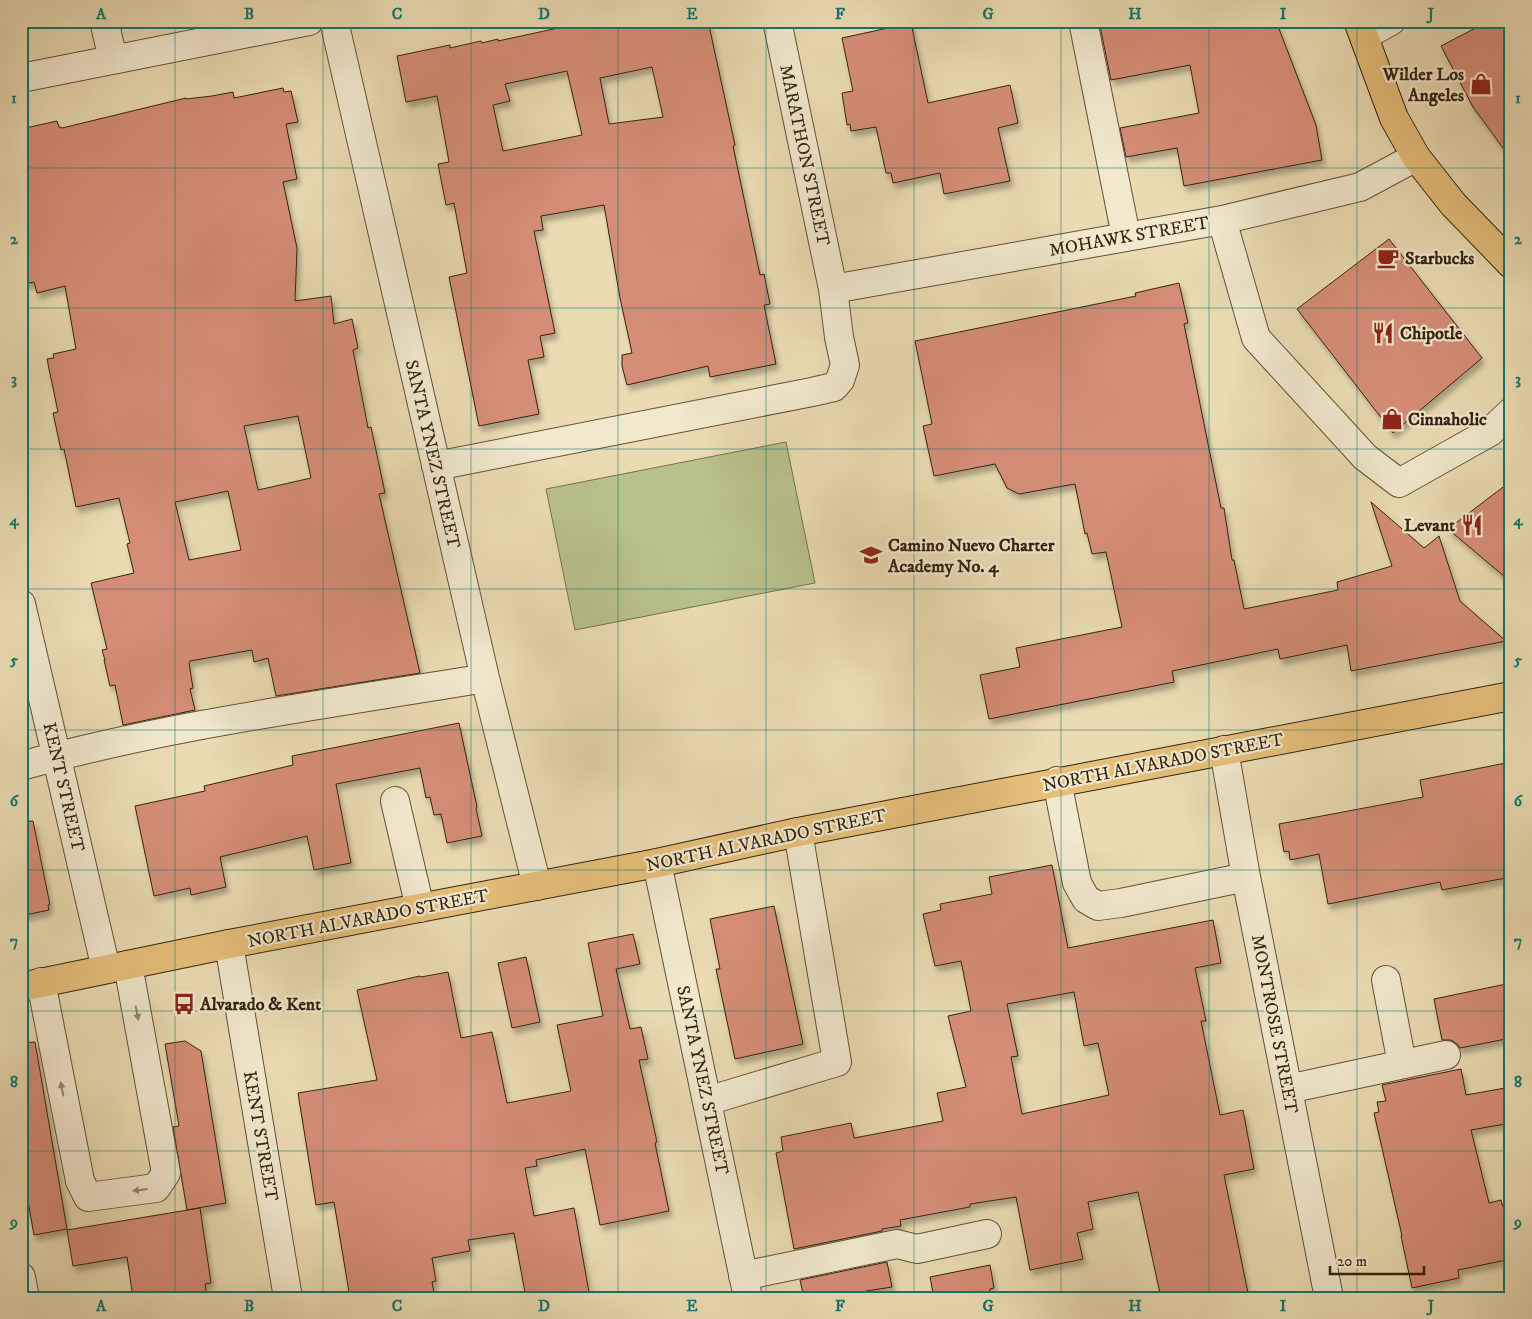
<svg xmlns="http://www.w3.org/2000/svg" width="1532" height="1319" font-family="'IM FELL DW Pica',serif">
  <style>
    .green { fill: #b8c08b; stroke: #76724d }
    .building { fill: #d58d77; stroke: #33230f; fill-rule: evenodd; filter: url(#shadow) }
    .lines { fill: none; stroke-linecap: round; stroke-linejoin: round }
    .minor-casing { stroke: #615138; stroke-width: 30 }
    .major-casing { stroke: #33230f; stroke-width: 30 }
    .minor { stroke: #f1e8ce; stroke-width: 28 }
    .major { stroke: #e5be7a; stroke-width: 28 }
    .oneway { fill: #92866e }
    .grid { fill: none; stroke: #0f766e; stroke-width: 1; stroke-opacity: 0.55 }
    .labels { text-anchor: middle; stroke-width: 4.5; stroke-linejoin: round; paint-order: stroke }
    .poi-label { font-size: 18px; font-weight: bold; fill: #33230f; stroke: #f1e8ce; text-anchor: start }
    .street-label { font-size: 18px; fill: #33230f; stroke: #f1e8ce }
    .neatline { fill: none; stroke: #0f766e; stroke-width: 2 }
    .grid-label { font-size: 16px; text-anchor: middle; font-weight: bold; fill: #0f766e }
  </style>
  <defs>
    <filter id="shadow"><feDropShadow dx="3" dy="5.5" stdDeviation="2.5" flood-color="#0004"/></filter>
  </defs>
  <rect width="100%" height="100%" fill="#eadbb3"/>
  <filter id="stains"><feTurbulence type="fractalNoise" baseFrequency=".004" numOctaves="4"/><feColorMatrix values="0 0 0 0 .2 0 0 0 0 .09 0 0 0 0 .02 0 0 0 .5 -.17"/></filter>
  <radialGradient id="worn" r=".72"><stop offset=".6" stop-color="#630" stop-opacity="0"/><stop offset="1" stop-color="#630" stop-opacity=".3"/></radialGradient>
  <path class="green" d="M786,442L815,583L575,630L546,489Z"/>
  <path class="building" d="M579,21H708L735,145L733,146L760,275L764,274L770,304L764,305L776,364L710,377L708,366L627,385L622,366V355L632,353L620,298L604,205L541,216L543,230L534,231L555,333L540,336L544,357L528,360L539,414L479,426L449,277L467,273L454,203L446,205L438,164L449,162L437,96L406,102L397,56L450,45V48L481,41L482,43L498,39V41L558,28L557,26ZM652,67L663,117L609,124L600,78ZM567,71L582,135L503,151L493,105L510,101L505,84Z
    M1099,21H1276L1316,125L1322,160L1184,186L1177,148L1126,157L1120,128L1199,113L1190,65L1111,80Z
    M1489,21H1511V159L1473,107L1441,46Z
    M911,23L928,103L1010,85L1018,123L998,128L1010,181L944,194L940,173L893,183L891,173H886L876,127L851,131L850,124L847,125L842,93L853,91L842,38Z
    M283,88L284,92L291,91L298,122L286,124L297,179L283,182L297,248L295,301L331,296L334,324L352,319L358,348L353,350L368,428L371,427L385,493L379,494L420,673L276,696L268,658L254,662L252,650L190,661L189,663L193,688L190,689L195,710L123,725L115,685L110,686L104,660H105L102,650L107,649L91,583L134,573L127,544L130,543L119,498L76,507L64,449L61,450L53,413L58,412L47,359L54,358L53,354L76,349L65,286L37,293L34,282L25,284L21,267V129L57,121L59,127L62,128L186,98V99L212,96L233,92L234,98ZM298,416L311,478L258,490L244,426ZM228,491L241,550L189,560L175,502Z
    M1389,239L1482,358L1393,433L1297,309Z
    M1179,283L1188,323L1184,324L1196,384L1221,508H1224L1232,560H1234L1244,609L1338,590L1337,582L1392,566L1371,502L1424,548L1439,536L1460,601L1506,641L1351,671L1347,645L1280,659L1278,649L1172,671L1174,682L989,719L980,675L1020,667L1016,648L1122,627L1106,552L1092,554L1087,533L1085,534L1075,484L1019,494L1007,488L995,464L934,476L923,426L932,424L915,341L1136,296L1135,293Z
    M1511,481V582L1448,529Z
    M459,723L477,807L476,808L482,836L447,843L441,814L434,815L430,797L426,798L420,768L336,784L351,863L314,870L307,836L220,857L226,887L191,895L190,888L154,896L135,806L205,791L204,786L293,765L292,756Z
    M1511,762V877L1442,890L1440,882L1328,904L1319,854L1290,860L1289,851L1284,852L1279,824L1423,797L1420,780Z
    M33,821L50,905H48L49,910L21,916V822Z
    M1052,865L1068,948L1213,920L1221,963L1195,968L1206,1021H1201L1220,1115L1243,1110L1254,1169L1224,1175L1249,1298H1161L1138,1192L1088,1202L1093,1229L1077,1233L1083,1259L1030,1270L1016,1197L970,1204V1207L900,1220L901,1226L882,1229V1231L794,1249L776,1153L783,1151L781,1137L851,1123L854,1138L943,1121L937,1093L966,1087L948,1016L971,1011L961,961L935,966L923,914L941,910L940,904L992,894L989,877ZM1074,992L1084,1046L1098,1043L1109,1095L1022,1114L1011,1057L1018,1056L1007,1004Z
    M774,906L803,1044L735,1059L716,969H720L710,919Z
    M633,934L640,964L616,969L630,1029L641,1027L648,1059L639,1060L657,1142L655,1143L669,1211L600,1225L585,1149L536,1160L537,1166L525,1168L534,1216L574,1208L590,1298H526L514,1233L468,1240L470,1251L432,1258L436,1281L432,1282L435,1298H350L334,1202L316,1205L298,1093L377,1080L357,990L420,976L421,977L448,972L461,1038L492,1032L507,1103L571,1091L557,1025L603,1016L588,943Z
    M526,957L540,1022L512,1028L498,963Z
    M1511,983V1038L1460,1048L1457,1044L1451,1040H1442L1434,999Z
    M185,1041L201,1051L226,1203L187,1210L173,1127L179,1126L165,1044Z
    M35,1042L67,1229L34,1235L21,1162V1043Z
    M1461,1069L1466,1095L1511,1087V1123L1471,1130L1489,1203L1501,1200L1503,1207L1511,1205V1259L1458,1270L1459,1278L1412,1288L1401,1236H1402L1374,1113L1379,1112L1377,1102L1386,1101L1382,1085Z
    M200,1208L211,1283L205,1284L207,1298H133L127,1257L73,1266L67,1230Z
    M887,1262L892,1287L866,1291L868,1298H804L800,1280Z
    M990,1265L994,1288L990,1289V1293L970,1298H934L930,1277Z"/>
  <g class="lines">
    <g class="minor-casing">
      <path id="minor" d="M104,21L113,59
        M334,21L485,678L537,886
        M1083,21L1126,236
        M1364,36L1391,21
        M21,78L309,21
        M1222,220L1256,338L1365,457L1399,483L1490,432L1511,412
        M833,289L1222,220L1360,187L1416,157
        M436,466L812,392L834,387L840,380L845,365L839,337L833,289L777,21
        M21,604L106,969
        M1224,750L1246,877L1329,1298
        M21,766C173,724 330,704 485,678
        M1057,781L1077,883L1086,899L1098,906L1121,903L1246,877
        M395,801L420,908
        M657,863L748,1298
        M229,944L288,1298
        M1386,980L1402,1064
        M41,982L80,1181L88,1197L156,1188L166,1173L128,965
        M1288,1089L1446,1055
        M707,1101L837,1062L798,832
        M743,1276L897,1244L917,1249L987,1234
        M21,1277L25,1298"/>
    </g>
    <g class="major-casing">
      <path id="major" d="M1358,21L1394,118L1416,157L1453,204L1511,264
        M21,987L229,944L657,863L798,832L1511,696"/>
    </g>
    <use href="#minor" class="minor"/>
    <use href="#major" class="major"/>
  </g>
  <defs><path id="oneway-solid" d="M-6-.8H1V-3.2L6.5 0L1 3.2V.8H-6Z" transform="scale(1.25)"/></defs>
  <g class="oneway">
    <use href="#oneway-solid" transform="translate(137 1013) rotate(79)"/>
    <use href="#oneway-solid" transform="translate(62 1089) rotate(-101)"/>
    <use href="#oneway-solid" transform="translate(140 1190) rotate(173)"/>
  </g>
  <path class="grid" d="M175,21V1298M323,21V1298M471,21V1298M618,21V1298M766,21V1298M914,21V1298M1061,21V1298M1209,21V1298M1357,21V1298M21,168H1511M21,308H1511M21,449H1511M21,589H1511M21,730H1511M21,870H1511M21,1011H1511M21,1151H1511"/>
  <defs>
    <g id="shop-bare" transform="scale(1.725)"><path d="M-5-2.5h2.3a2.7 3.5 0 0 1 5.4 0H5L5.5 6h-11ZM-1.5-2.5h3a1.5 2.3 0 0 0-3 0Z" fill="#8f2418" stroke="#f1e8ce" stroke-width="2.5" paint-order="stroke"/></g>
    <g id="cafe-bare" transform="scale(1.725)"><path d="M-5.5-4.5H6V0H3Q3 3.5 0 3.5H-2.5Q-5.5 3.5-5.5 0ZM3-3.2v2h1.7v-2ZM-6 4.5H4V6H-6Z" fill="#8f2418" stroke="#f1e8ce" stroke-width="2.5" paint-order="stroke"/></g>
    <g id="restaurant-bare" transform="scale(1.725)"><path d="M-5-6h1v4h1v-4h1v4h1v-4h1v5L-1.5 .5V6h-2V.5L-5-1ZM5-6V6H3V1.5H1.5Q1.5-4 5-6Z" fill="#8f2418" stroke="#f1e8ce" stroke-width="2.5" paint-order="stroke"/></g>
    <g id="school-bare" transform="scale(1.725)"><path d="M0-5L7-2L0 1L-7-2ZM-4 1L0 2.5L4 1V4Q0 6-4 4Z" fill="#8f2418" stroke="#f1e8ce" stroke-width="2.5" paint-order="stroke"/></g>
    <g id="bus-bare" transform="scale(1.725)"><path d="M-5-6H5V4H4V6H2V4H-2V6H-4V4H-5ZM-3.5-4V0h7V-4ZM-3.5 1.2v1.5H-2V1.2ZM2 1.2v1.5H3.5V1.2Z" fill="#8f2418" stroke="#f1e8ce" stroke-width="2.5" paint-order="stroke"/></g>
  </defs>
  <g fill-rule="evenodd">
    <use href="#shop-bare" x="1481" y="84"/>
    <use href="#cafe-bare" x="1388" y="258"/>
    <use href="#restaurant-bare" x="1383" y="333"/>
    <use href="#shop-bare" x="1392" y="419"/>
    <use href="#restaurant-bare" x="1472" y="525"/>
    <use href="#school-bare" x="871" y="555"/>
    <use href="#bus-bare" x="184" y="1004"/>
  </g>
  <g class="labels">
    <g class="poi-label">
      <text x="1464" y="80" text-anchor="end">Wilder Los<tspan x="1464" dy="21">Angeles</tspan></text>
      <text x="1405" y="264">Starbucks</text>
      <text x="1400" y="339">Chipotle</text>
      <text x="1408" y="425">Cinnaholic</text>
      <text x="1455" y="531" text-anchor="end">Levant</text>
      <text x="888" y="551">Camino Nuevo Charter<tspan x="888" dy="21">Academy No. 4</tspan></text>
      <text x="200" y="1010">Alvarado &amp; Kent</text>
    </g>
    <g class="street-label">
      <text transform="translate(805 155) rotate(78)" y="6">MARATHON STREET</text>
      <text transform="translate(1129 236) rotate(-10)" y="6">MOHAWK STREET</text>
      <text transform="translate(433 454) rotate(77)" y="6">SANTA YNEZ STREET</text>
      <text transform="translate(1163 762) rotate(-11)" y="6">NORTH ALVARADO STREET</text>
      <text transform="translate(64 787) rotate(77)" y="6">KENT STREET</text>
      <text transform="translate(766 840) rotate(-12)" y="6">NORTH ALVARADO STREET</text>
      <text transform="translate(368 918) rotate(-11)" y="6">NORTH ALVARADO STREET</text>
      <text transform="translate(1275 1024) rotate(79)" y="6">MONTROSE STREET</text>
      <text transform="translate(703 1080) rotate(78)" y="6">SANTA YNEZ STREET</text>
      <text transform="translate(261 1136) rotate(80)" y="6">KENT STREET</text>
    </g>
  </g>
  <rect width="1532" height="1319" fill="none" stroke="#eadbb3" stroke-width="55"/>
  <path d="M1330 1266v8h94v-8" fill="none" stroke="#33230f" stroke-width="2.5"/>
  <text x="1337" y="1266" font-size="15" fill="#33230f" stroke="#f1e8ce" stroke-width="4" paint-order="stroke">20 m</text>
  <rect x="28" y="28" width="1476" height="1264" class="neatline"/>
  <g class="grid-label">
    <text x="101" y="19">A</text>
    <text x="249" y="19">B</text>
    <text x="397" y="19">C</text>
    <text x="544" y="19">D</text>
    <text x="692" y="19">E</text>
    <text x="840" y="19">F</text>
    <text x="988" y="19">G</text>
    <text x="1135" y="19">H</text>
    <text x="1283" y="19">I</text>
    <text x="1431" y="19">J</text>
    <text x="14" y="103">1</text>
    <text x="1518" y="103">1</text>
    <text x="14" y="244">2</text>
    <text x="1518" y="244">2</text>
    <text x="14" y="384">3</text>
    <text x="1518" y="384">3</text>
    <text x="14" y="525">4</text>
    <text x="1518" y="525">4</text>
    <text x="14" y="665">5</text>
    <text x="1518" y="665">5</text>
    <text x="14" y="806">6</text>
    <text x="1518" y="806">6</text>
    <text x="14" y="946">7</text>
    <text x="1518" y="946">7</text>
    <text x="14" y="1087">8</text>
    <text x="1518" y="1087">8</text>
    <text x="14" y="1227">9</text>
    <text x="1518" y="1227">9</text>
    <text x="101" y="1311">A</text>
    <text x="249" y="1311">B</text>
    <text x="397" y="1311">C</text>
    <text x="544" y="1311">D</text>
    <text x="692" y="1311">E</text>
    <text x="840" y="1311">F</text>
    <text x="988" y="1311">G</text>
    <text x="1135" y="1311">H</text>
    <text x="1283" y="1311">I</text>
    <text x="1431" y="1311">J</text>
  </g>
  <rect width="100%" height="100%" filter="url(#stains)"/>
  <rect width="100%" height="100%" fill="url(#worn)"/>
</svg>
